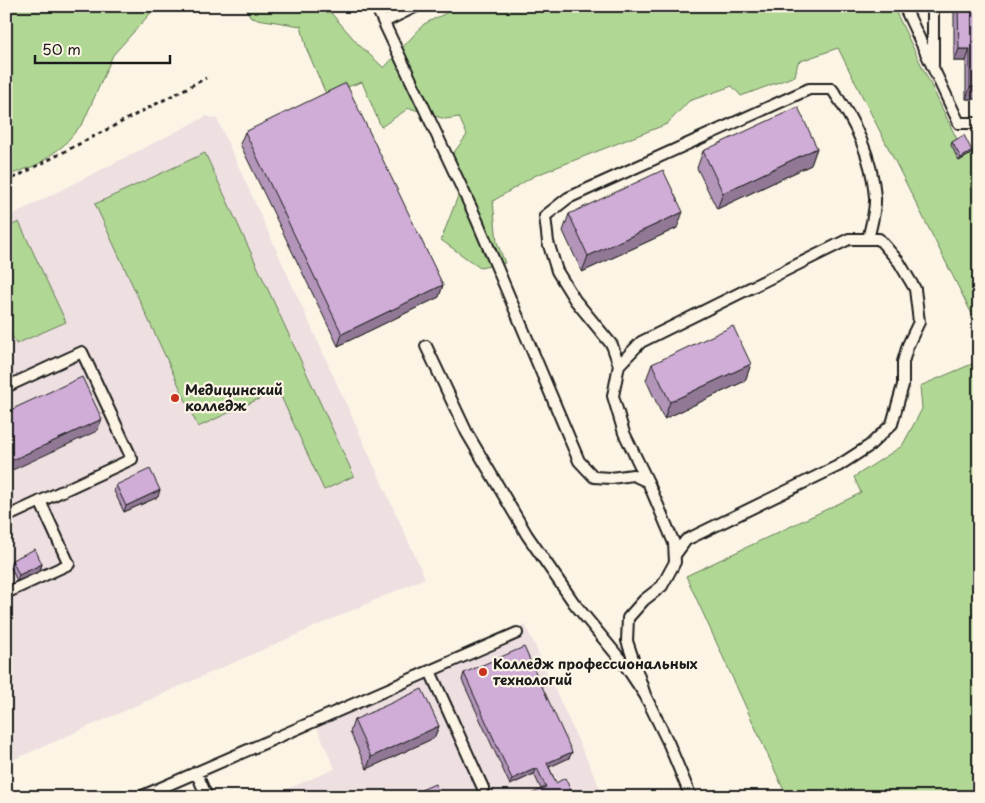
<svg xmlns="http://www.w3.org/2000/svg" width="985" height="803" font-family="'Playpen Sans',sans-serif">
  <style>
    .built { fill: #eedfe1 }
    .green { fill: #b0d894; stroke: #667a58 }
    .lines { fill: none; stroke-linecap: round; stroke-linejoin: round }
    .service-casing { stroke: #1c1c1c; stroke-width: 14 }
    .path { stroke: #1c1c1c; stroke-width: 3; stroke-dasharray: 4 4; stroke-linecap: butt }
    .service { stroke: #fcf5e5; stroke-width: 10 }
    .wall { fill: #b295b9; stroke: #1c1c1c }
    .shaded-wall { fill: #917996; stroke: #1c1c1c }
    .building { fill: #cfadd7; stroke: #1c1c1c }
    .poi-dot { fill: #c8321e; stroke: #fcf5e5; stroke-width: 2 }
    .labels { text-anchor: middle; stroke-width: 4.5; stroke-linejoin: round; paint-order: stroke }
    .poi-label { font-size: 14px; font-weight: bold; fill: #1c1c1c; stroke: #fcf5e5; text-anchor: start }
  </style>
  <rect width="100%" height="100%" fill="#fcf5e5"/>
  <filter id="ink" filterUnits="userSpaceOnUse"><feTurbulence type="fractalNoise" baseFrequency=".02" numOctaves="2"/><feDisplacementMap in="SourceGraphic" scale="10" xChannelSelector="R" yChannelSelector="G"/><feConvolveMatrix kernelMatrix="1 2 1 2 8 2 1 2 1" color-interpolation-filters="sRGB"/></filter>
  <g filter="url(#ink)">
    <path class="built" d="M207,116L217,119L425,578L6,763V218Z
      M525,624L604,797H268L335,769L314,721Z"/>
    <path class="green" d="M6,6H157L113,55L83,123L63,146L37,165L6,176Z
      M245,6H325L359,45L384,68L424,24L460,6H893L964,154H979V328L838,48L798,62L795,76L741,96L732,86L689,101L667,124L534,176L493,201L497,242L505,263L480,268L441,240L458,196L452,155L467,135L459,117L445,119L409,108L381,127L362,82L326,94L307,50L301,26L251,18Z
      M205,153L354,476L324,490L278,390L198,427L95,204Z
      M19,222L66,322L16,344L6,323V228Z
      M979,361V797H787L686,576L861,493L854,477L902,446L922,409L920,386Z"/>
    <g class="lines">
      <g class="service-casing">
        <path id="service" d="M376,6L476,218L579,461L594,477L611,478L633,475L648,482L674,543L675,562L662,586L644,600L628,618L627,641L645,695
          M904,6L959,123H979
          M933,6V65
          M384,22L417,6
          M426,346L467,433L527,535L574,603L625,665L645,695L668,742L691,797
          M619,365L612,345L575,300L557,271L548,242L545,216L568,198L809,89H832C855,122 872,156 875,197C876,210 871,226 868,239
          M6,387L82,352L132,459L6,517
          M648,482L624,433L613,396L619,365L641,342L849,239H879L899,262L915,289L919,322L908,345L903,362V385L892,424L869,446L838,466L686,540L675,555
          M6,593L69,564L40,501
          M430,671L483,788
          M196,772L207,797
          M140,797L517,633"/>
      </g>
      <path class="path" d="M6,182L206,78"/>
      <use href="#service" class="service"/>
    </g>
    <path class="wall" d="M954,6H979V99H966V61H954Z
      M245,132L443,285L439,297L338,346L240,144Z
      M952,142L971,154L959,161L951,145Z
      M817,148L811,165L717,209L697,168L703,151Z
      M569,214L677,228L582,272L563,231Z
      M652,364H751L745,381L664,419L646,380Z
      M116,485L158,497L124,512L114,491Z
      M12,560L42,564L40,571L17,581L10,566Z
      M464,673L572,752L569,758L549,767L556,783L541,789L534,774L510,785L462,680Z
      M354,720L439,726L434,738L367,769L350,732Z
      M421,790L441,797H419Z"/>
    <path class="shaded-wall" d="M959,49H970L966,61H954Z
      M970,87H979V99H966Z
      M817,148L811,165L717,209L723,193Z
      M972,151L971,154L959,161L961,158Z
      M683,212L677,228L582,272L588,256Z
      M443,285L439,297L338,346L342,334Z
      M751,364L745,381L664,419L670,402Z
      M102,419L97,431L6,473V463Z
      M160,490L158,497L124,512L126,506Z
      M42,564L40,571L17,581L19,575Z
      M439,726L434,738L367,769L371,757Z
      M572,752L569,758L545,769L547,763Z
      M537,768L534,774L510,785L512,779Z"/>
    <path class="building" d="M958,6H979V87H970V49H959Z
      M346,83L443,285L342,334L245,132Z
      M798,107L817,148L723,193L703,151Z
      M964,135L972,151L961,158L952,142Z
      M663,170L683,212L588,256L569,214Z
      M733,326L751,364L670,402L652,364Z
      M82,377L102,419L6,463V412Z
      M150,469L160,490L126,506L116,485Z
      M35,549L42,564L19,575L12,560Z
      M524,647L572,752L547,763L556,783L565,778L574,797H525L546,787L537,768L512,779L464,673Z
      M422,689L439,726L371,757L354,720Z
      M435,784L441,797H424L421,790Z
      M184,794L185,797H178Z"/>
  </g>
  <g class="poi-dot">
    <circle cx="175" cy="398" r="5"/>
    <circle cx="483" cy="672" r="5"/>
  </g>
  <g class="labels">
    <g class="poi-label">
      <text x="185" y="395">Медицинский<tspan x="185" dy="16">колледж</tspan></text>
      <text x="493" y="669">Колледж профессиональных<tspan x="493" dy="16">технологий</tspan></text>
    </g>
  </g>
  <rect width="985" height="803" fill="none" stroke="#fcf5e5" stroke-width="25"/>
  <rect x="12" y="12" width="960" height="778" fill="none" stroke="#1c1c1c" stroke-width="2" filter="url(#ink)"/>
  <path d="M35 55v8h135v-8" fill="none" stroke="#1c1c1c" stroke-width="2.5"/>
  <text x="42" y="55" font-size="15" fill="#1c1c1c" stroke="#fcf5e5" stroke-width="4" paint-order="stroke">50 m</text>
</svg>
